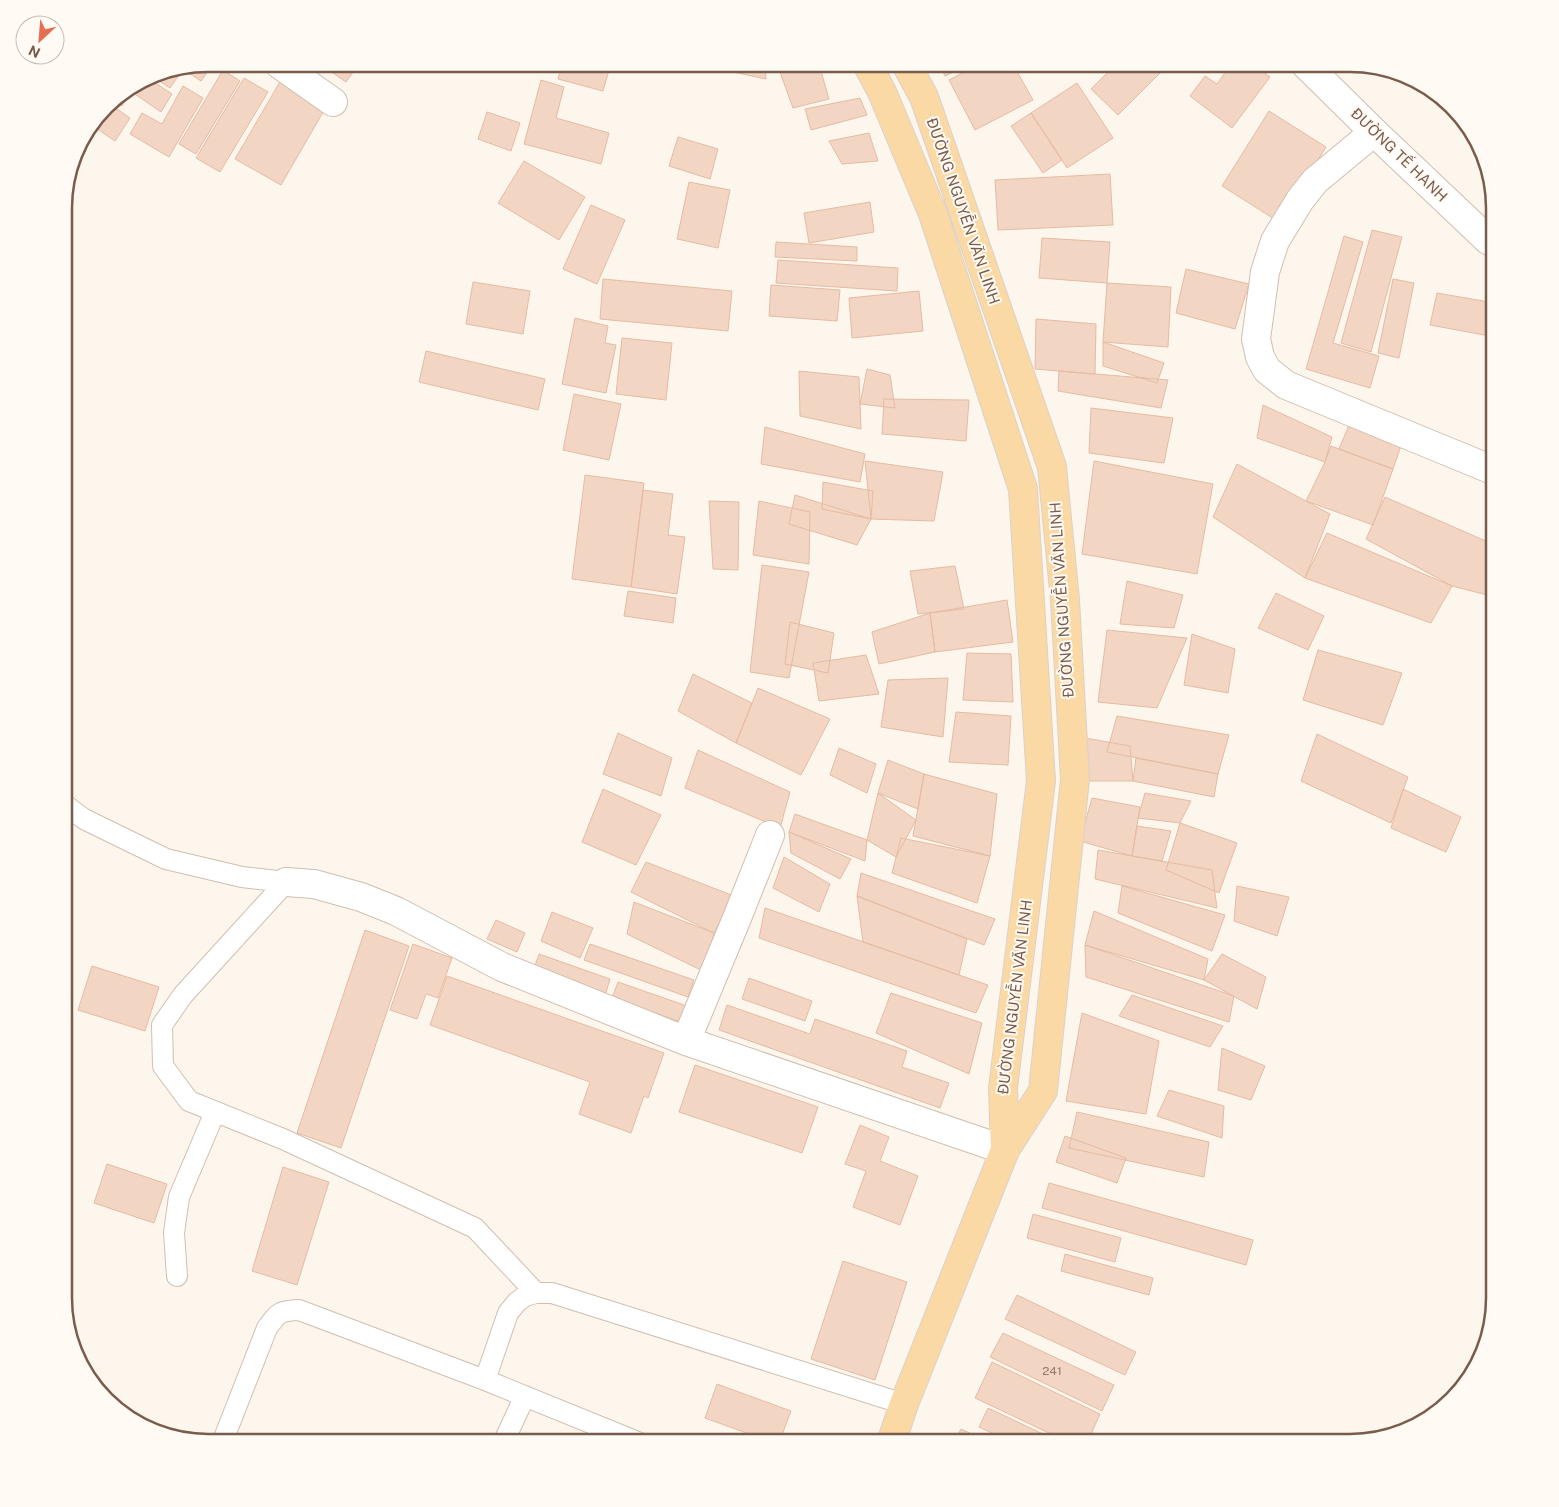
<svg xmlns="http://www.w3.org/2000/svg" width="1559" height="1507" font-family="'Public Sans',sans-serif">
  <style>
    .building { fill: #f3d5c3; stroke: #e6bba3 }
    .lines { fill: none; stroke-linecap: round; stroke-linejoin: round }
    .service-casing { stroke: #d1beb0; stroke-width: 22 }
    .minor-casing { stroke: #d1beb0; stroke-width: 30 }
    .tertiary-casing { stroke: #d1beb0; stroke-width: 30 }
    .primary-casing { stroke: #dad1cd; stroke-width: 30 }
    .service { stroke: #fff; stroke-width: 20 }
    .minor { stroke: #fff; stroke-width: 28 }
    .tertiary { stroke: #fff; stroke-width: 28 }
    .primary { stroke: #fbd9a5; stroke-width: 28 }
    .labels { text-anchor: middle; stroke-width: 4; stroke-linejoin: round; paint-order: stroke }
    .number-label { font-size: 12px; fill: #987a6a }
    .street-label { font-size: 15px; fill: #7a5c4d; stroke: #fffaf3 }
    .rim { fill: none; stroke: #7a5c4d; stroke-width: 2.5 }
  </style>
  <rect width="100%" height="100%" fill="#fdf6ec"/>
  <path class="building" d="M209,64H213L201,81L183,69Z
    M320,64H359L346,82Z
    M562,64H587L609,70L603,91L558,79Z
    M720,64H765L766,79L719,69Z
    M777,64H819L829,99L793,108Z
    M939,64H971L945,76Z
    M980,64H1013L1033,100L975,130L949,80Z
    M1116,64H1169L1118,115L1091,89Z
    M1231,64H1253L1270,77L1232,128L1190,96L1205,76L1217,84Z
    M178,70L181,72L170,88L152,76Z
    M223,70L240,81L196,154L179,144Z
    M148,78L172,94L161,112L129,90Z
    M244,78L268,92L220,172L196,158Z
    M281,80L326,107L281,185L235,159Z
    M541,80L564,87L556,118L609,133L601,164L524,144Z
    M1077,83L1113,138L1067,168L1031,113Z
    M183,86L203,98L169,157L130,134L142,113L162,124Z
    M126,92L130,94L122,106L113,100Z
    M860,98L867,115L811,130L805,109Z
    M110,104L130,118L115,141L93,126Z
    M1269,111L1326,147L1279,222L1222,186Z
    M487,112L520,123L511,151L478,139Z
    M1031,113L1062,160L1043,173L1011,126Z
    M869,133L878,161L842,164L829,141Z
    M678,137L718,149L710,179L669,166Z
    M524,161L585,197L559,240L498,203Z
    M1110,174L1113,225L998,230L995,180Z
    M689,182L730,190L718,248L677,239Z
    M870,202L874,232L809,243L804,213Z
    M591,205L625,220L597,284L563,269Z
    M1372,230L1402,237L1371,352L1341,343Z
    M1344,236L1363,242L1333,343L1379,356L1370,388L1306,369Z
    M1042,238L1110,242L1107,283L1039,278Z
    M776,242L857,247V261L775,257Z
    M778,260L898,268L897,291L776,283Z
    M1186,269L1249,284L1235,329L1176,313Z
    M603,279L732,291L728,331L600,319Z
    M1393,279L1414,283L1399,358L1378,353Z
    M473,282L530,291L523,334L466,324Z
    M1107,283L1171,287L1168,347L1103,342Z
    M771,285L840,290L837,321L769,316Z
    M919,291L923,331L852,338L849,298Z
    M1437,293L1495,303V377L1488,376L1495,337L1430,325Z
    M575,318L608,326L605,343L616,345L606,393L562,384Z
    M1036,319L1096,324L1095,374L1035,369Z
    M622,338L672,343L666,400L616,394Z
    M1103,342L1164,363L1157,383L1103,366Z
    M426,351L545,379L538,410L419,382Z
    M867,369L890,375L895,408L860,404Z
    M799,371L859,377L861,429L800,416Z
    M1059,371L1168,380L1161,408L1058,391Z
    M574,394L621,404L609,460L563,450Z
    M884,399L969,400L966,441L882,434Z
    M1263,405L1332,437L1325,462L1257,438Z
    M1091,408L1173,418L1164,463L1089,453Z
    M1351,420L1403,440L1393,469L1339,449Z
    M765,427L865,454L860,482L761,464Z
    M1331,446L1393,469L1373,525L1306,501L1325,462Z
    M865,461L943,472L934,521L871,519Z
    M1094,461L1213,484L1197,574L1082,554Z
    M1237,464L1330,514L1305,578L1213,517Z
    M585,475L644,483L631,587L572,579Z
    M823,482L873,491L871,519L822,509Z
    M643,490L673,494L668,535L685,537L677,594L631,587Z
    M795,495L871,519L857,545L789,524Z
    M1385,497L1495,545V597L1452,586L1366,539Z
    M709,501L739,502L738,570L713,569Z
    M759,501L810,512L809,564L753,555Z
    M1327,533L1452,586L1431,623L1305,578Z
    M762,565L809,572L789,678L750,672Z
    M955,566L964,609L918,614L910,571Z
    M1127,581L1183,595L1174,628L1120,624Z
    M628,591L676,598L673,623L624,616Z
    M1276,593L1324,616L1308,650L1258,628Z
    M1007,600L1013,642L935,652L930,613Z
    M930,613L935,652L879,664L872,632Z
    M790,622L834,633L828,673L785,664Z
    M1107,630L1187,638L1157,708L1098,702Z
    M1192,634L1235,649L1228,693L1184,685Z
    M1318,650L1402,673L1383,725L1303,700Z
    M967,653L1011,654L1013,702L963,700Z
    M866,655L879,694L819,701L813,663Z
    M693,674L752,703L736,743L678,711Z
    M948,678L943,737L881,727L888,680Z
    M758,688L830,719L801,775L736,743Z
    M956,712L1011,716L1008,765L949,762Z
    M1117,716L1229,735L1218,774L1107,752Z
    M618,733L672,758L661,796L603,774Z
    M1317,734L1408,777L1391,823L1301,781Z
    M1074,736L1130,746L1133,781H1081Z
    M839,748L876,764L867,793L830,775Z
    M698,750L790,792L780,828L685,788Z
    M1136,758L1218,774L1214,797L1133,781Z
    M888,760L924,774L918,809L878,793Z
    M924,774L997,794L990,856L913,836Z
    M603,789L661,815L636,865L582,842Z
    M1403,789L1461,817L1446,852L1391,828Z
    M878,793L916,820L896,857L867,840Z
    M1145,793L1191,801L1180,823L1138,818Z
    M1092,798L1140,807L1132,856L1080,841Z
    M795,814L867,840L865,861L789,832Z
    M1180,823L1237,843L1219,893L1166,870Z
    M1137,826L1171,831L1162,861L1132,856Z
    M789,832L851,859L840,879L791,853Z
    M901,838L990,856L977,903L892,873Z
    M1098,850L1212,870L1217,908L1095,879Z
    M784,857L830,884L819,912L773,888Z
    M646,862L734,896L714,933L631,892Z
    M861,873L995,919L984,945L857,896Z
    M1122,886L1225,915L1212,951L1118,913Z
    M1237,886L1289,897L1277,936L1234,921Z
    M857,896L967,939L959,975L863,942Z
    M634,902L714,933L705,972L627,934Z
    M765,908L959,975L988,985L976,1013L759,938Z
    M1094,911L1208,959L1204,980L1085,945Z
    M552,912L593,928L580,958L541,941Z
    M496,920L525,933L517,952L487,939Z
    M365,930L409,946L341,1148L297,1133Z
    M413,944L452,958L438,998L426,994L417,1019L390,1010Z
    M590,944L694,980L688,997L584,960Z
    M1085,945L1234,996L1229,1022L1086,977Z
    M539,954L610,979L604,999L532,974Z
    M1222,954L1266,977L1257,1009L1204,980Z
    M92,966L159,987L145,1031L78,1010Z
    M447,976L664,1053L648,1098L644,1096L631,1133L579,1114L590,1082L430,1025Z
    M749,978L812,1001L805,1021L742,999Z
    M618,982L687,1006L681,1022L612,998Z
    M891,993L982,1023L969,1074L876,1033Z
    M1132,995L1223,1026L1210,1047L1119,1016Z
    M727,1005L810,1034L815,1019L907,1051L902,1067L949,1083L940,1108L719,1030Z
    M1082,1013L1159,1041L1146,1114L1066,1101Z
    M1222,1048L1265,1066L1251,1100L1218,1090Z
    M695,1065L818,1107L802,1153L679,1112Z
    M1169,1090L1224,1106L1222,1138L1157,1116Z
    M1077,1112L1209,1142L1204,1177L1069,1148Z
    M860,1125L889,1137L880,1161L918,1176L900,1225L853,1207L866,1171L845,1164Z
    M1065,1136L1126,1158L1117,1183L1056,1162Z
    M107,1164L167,1184L154,1223L94,1203Z
    M283,1167L329,1182L297,1285L252,1271Z
    M1049,1183L1253,1240L1246,1265L1042,1208Z
    M1033,1214L1121,1238L1115,1262L1027,1238Z
    M1065,1254L1153,1278L1149,1295L1061,1271Z
    M843,1261L907,1282L875,1380L811,1359Z
    M1017,1295L1136,1352L1125,1375L1005,1319Z
    M1003,1333L1114,1385L1102,1411L990,1357Z
    M992,1362L1100,1414L1087,1443H1070L975,1398Z
    M717,1384L791,1411L779,1443H774L705,1418Z
    M988,1408L1062,1443H1013L979,1427Z
    M961,1429L991,1443H954Z"/>
  <g class="lines">
    <g class="service-casing">
      <path id="service" d="M64,804L84,819L166,859L242,877L286,882
        M286,882L183,995L162,1025L163,1066L189,1101L283,1139L475,1228L536,1293
        M177,1276L174,1233L179,1197L215,1112
        M485,1380L508,1313L517,1302L525,1296L536,1293H552L904,1404
        M222,1443L267,1328C279,1312 279,1311 299,1310L485,1380L640,1443
        M503,1443L525,1396"/>
    </g>
    <g class="minor-casing">
      <path id="minor" d="M279,64L333,102
        M1374,132L1315,181L1300,200L1275,241L1265,272L1256,339L1260,357L1267,370L1286,385L1495,471
        M286,882L314,884L361,897L396,911L502,967L686,1041L1005,1150
        M686,1041L737,918L770,835"/>
    </g>
    <g class="tertiary-casing">
      <path id="tertiary" d="M1305,64L1374,132L1488,240L1495,244"/>
    </g>
    <g class="primary-casing">
      <path id="primary" d="M867,64L882,92L933,214L1023,489L1041,781L1003,1088L1005,1150
        M891,1443L904,1404L1005,1150L1043,1091L1075,779L1065,600L1052,467L924,97L906,64"/>
    </g>
    <use href="#service" class="service"/>
    <use href="#minor" class="minor"/>
    <use href="#tertiary" class="tertiary"/>
    <use href="#primary" class="primary"/>
  </g>
  <g class="labels">
    <g class="number-label">
      <text x="1052" y="1375">241</text>
    </g>
    <g class="street-label">
      <text transform="translate(1399 155) rotate(44)" y="5">ĐƯỜNG TẾ HANH</text>
      <text transform="translate(963 211) rotate(71)" y="5">ĐƯỜNG NGUYỄN VĂN LINH</text>
      <text transform="translate(1062 600) rotate(-94)" y="5">ĐƯỜNG NGUYỄN VĂN LINH</text>
      <text transform="translate(1015 997) rotate(-83)" y="5">ĐƯỜNG NGUYỄN VĂN LINH</text>
    </g>
  </g>
  <path d="M0 0H1559V1507H0ZM208 72H1350A136 136 0 0 1 1486 208V1298A136 136 0 0 1 1350 1434H208A136 136 0 0 1 72 1298V208A136 136 0 0 1 208 72Z" fill="#fffaf3" fill-rule="evenodd"/>
  <path class="rim" d="M208 72H1350A136 136 0 0 1 1486 208V1298A136 136 0 0 1 1350 1434H208A136 136 0 0 1 72 1298V208A136 136 0 0 1 208 72Z"/>
  <g transform="translate(40 40) rotate(206)"><circle r="24" fill="#fffaf3" stroke="#cabbb1"/>
  <path d="M0-4L9 19L0 12L-9 19Z" fill="#e76f51"/>
  <text y="-8" font-size="14" font-weight="bold" text-anchor="middle" fill="#7a5c4d">N</text>
  </g>
</svg>
